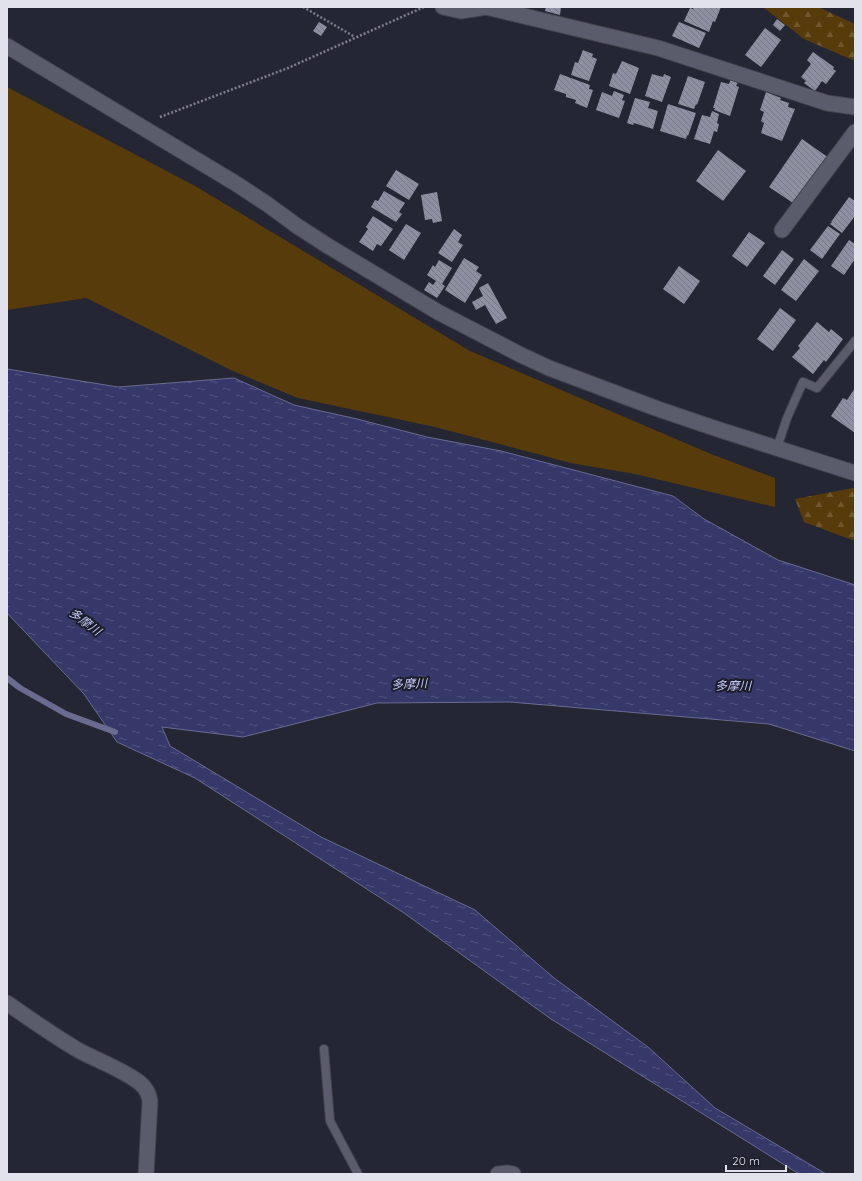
<svg xmlns="http://www.w3.org/2000/svg" width="862" height="1181" font-family="Quicksand,'Noto Sans JP',sans-serif">
  <style>
    .grass { fill: #583b0a }
    .forest { fill: url(#forest-firs) }
    .water { fill: url(#water-ripples); stroke: #696b90 }
    .lines { fill: none; stroke-linecap: round; stroke-linejoin: round }
    .stream { stroke: #696b90; stroke-width: 6 }
    .building { fill: url(#building-back-hatch) }
    .lane-casing { stroke: #41424d; stroke-width: 10 }
    .street-casing { stroke: #41424d; stroke-width: 17 }
    .path { stroke: #7f808b; stroke-width: 2.5; stroke-dasharray: 2 2; stroke-linecap: butt }
    .lane { stroke: #5a5c6b; stroke-width: 8 }
    .street { stroke: #5a5c6b; stroke-width: 15 }
    .labels { text-anchor: middle; stroke-width: 4; stroke-linejoin: round; paint-order: stroke }
    .water-label { font-size: 12px; font-style: italic; fill: #c5cbfc; stroke: #1b1d29 }
  </style>
  <defs>
    <pattern id="forest-firs" width="22" height="20" patternUnits="userSpaceOnUse"><rect width="22" height="20" fill="#583b0a"/><path d="M5 1l3.5 6h-7zM16 11l3.5 6h-7z" fill="#70572e"/></pattern>
    <pattern id="water-ripples" width="26" height="14" patternUnits="userSpaceOnUse"><rect width="26" height="14" fill="#353869"/><path d="M2 4q2-2 4 0t4 0M15 11q2-2 4 0t4 0" fill="none" stroke="#52547f"/></pattern>
    <pattern id="building-back-hatch" width="6" height="6" patternUnits="userSpaceOnUse"><rect width="6" height="6" fill="#8e90a1"/><path d="M-1 5l2 2M0 0l6 6M5-1l2 2" fill="none" stroke="#787986"/></pattern>
  </defs>
  <rect width="100%" height="100%" fill="#252633"/>
  <path class="grass" d="M7,87L195,186L470,351L711,454L775,478V507L635,474L571,463L435,427L298,398L233,371L86,298L7,310Z"/>
  <path class="forest" d="M763,7H818L855,24V61L804,39Z
    M853,488L855,489V541L804,522L795,499Z"/>
  <path class="water" d="M7,369L118,387L234,378L294,405L357,419L427,437L501,451L673,496L704,519L778,560L855,585V751L769,724L510,702L377,703L243,737L162,727L170,746L321,837L475,910L554,978L648,1047L715,1108L826,1174H799L551,1019L404,913L195,778L117,742L84,694L7,613Z"/>
  <g class="lines">
    <path class="stream" d="M7,678L20,688L66,714L115,732"/>
  </g>
  <path class="building" d="M546,7H561L560,15L545,11Z
    M694,7H721L715,22L713,21L709,32L684,21L690,8L693,9Z
    M777,19L785,25L780,31L773,25Z
    M319,22L327,27L321,36L313,31Z
    M679,22L706,33L699,48L672,36Z
    M765,28L781,40L761,67L745,55Z
    M583,50L593,54L592,57L597,59L589,81L571,75L575,62L578,63Z
    M813,52L834,67L833,69L836,71L826,84L822,81L815,91L804,83L806,81L801,77L811,64L807,60Z
    M622,61L639,68L630,94L609,86L613,73L616,74Z
    M560,74L590,85L589,89L593,90L587,108L575,103L576,100L566,97V94L554,90Z
    M652,74L663,77L664,74L671,77L662,102L645,96Z
    M688,76L705,82L697,105L696,104L694,109L678,104Z
    M731,78L739,80L736,86L739,87L730,116L714,110L715,108H713L721,82L729,84Z
    M614,91L624,95L622,100L625,101L619,118L596,110L602,92L612,96Z
    M766,92L781,98L780,100L789,103L788,107L795,109L782,141L761,133L764,123L761,121L764,112L760,110Z
    M635,98L650,102L648,108L658,111L653,129L634,123L633,125L627,123Z
    M668,104L696,113L688,136L687,135L686,139L660,131Z
    M712,111L719,114L717,123L719,124L717,132L714,131L710,144L694,139L702,115L710,117Z
    M802,139L829,158L796,205L769,187Z
    M718,150L746,171L723,201L696,181Z
    M396,170L419,184L409,200L386,186Z
    M384,191L405,203L399,212L402,214L396,222L371,207L375,200L378,201Z
    M437,192L442,221L433,223L432,219L425,220L421,195Z
    M849,197L855,201V216L842,233L830,224L832,222H831Z
    M373,216L393,229L381,246L377,244L373,251L359,242L368,229L366,227Z
    M406,224L421,233L404,260L389,250Z
    M828,226L840,234L822,259L810,250Z
    M454,229L462,235L458,242L463,245L452,262L438,253Z
    M749,232L765,243L747,267L732,256Z
    M849,240L855,244V259L844,275L831,266Z
    M782,250L794,259L775,285L763,276Z
    M464,258L479,267L476,271L482,275L465,303L445,290Z
    M804,259L819,271L796,301L781,290Z
    M439,260L452,268L442,284L445,286L437,298L424,290L429,282L433,285L436,281L427,275L433,265L435,267Z
    M679,266L700,281L684,304L663,289Z
    M488,283L507,318L496,324L485,305L476,310L472,302L483,296L479,288Z
    M780,308L796,320L773,351L757,339Z
    M817,322L829,332L831,329L843,339L826,362L824,360L813,374L792,357L800,348L798,346Z
    M855,388V433L831,416L843,398L847,400Z"/>
  <g class="lines">
    <g class="lane-casing">
      <path id="lane" d="M777,448L787,418L803,382L817,388L855,341
        M324,1049L330,1121L358,1174"/>
    </g>
    <g class="street-casing">
      <path id="street" d="M443,7L461,11L486,7
        M486,7L658,48L827,103L855,107
        M7,46L235,183L267,204L297,226L328,246L438,312L521,355L549,368L658,409L717,429L855,473
        M782,230L855,132
        M7,1003C30,1019 54,1036 78,1050C98,1061 122,1069 140,1083C146,1088 149,1094 150,1101L146,1174
        M498,1174L507,1173L513,1174"/>
    </g>
    <path class="path" d="M303,7L355,37
      M160,117L288,68L424,7"/>
    <use href="#lane" class="lane"/>
    <use href="#street" class="street"/>
  </g>
  <g class="labels">
    <g class="water-label">
      <text transform="translate(85 622) rotate(37)" y="4">多摩川</text>
      <text transform="translate(409 684) rotate(-2)" y="4">多摩川</text>
      <text transform="translate(733 686) rotate(1)" y="4">多摩川</text>
    </g>
  </g>
  <rect width="862" height="1181" fill="none" stroke="#e1e2eb" stroke-width="16"/>
  <path d="M726 1165v6h60v-6" fill="none" stroke="#e1e2eb" stroke-width="2"/>
  <text x="732" y="1165" font-size="12" fill="#e1e2eb" stroke="#1b1d29" stroke-width="3" paint-order="stroke">20 m</text>
</svg>
